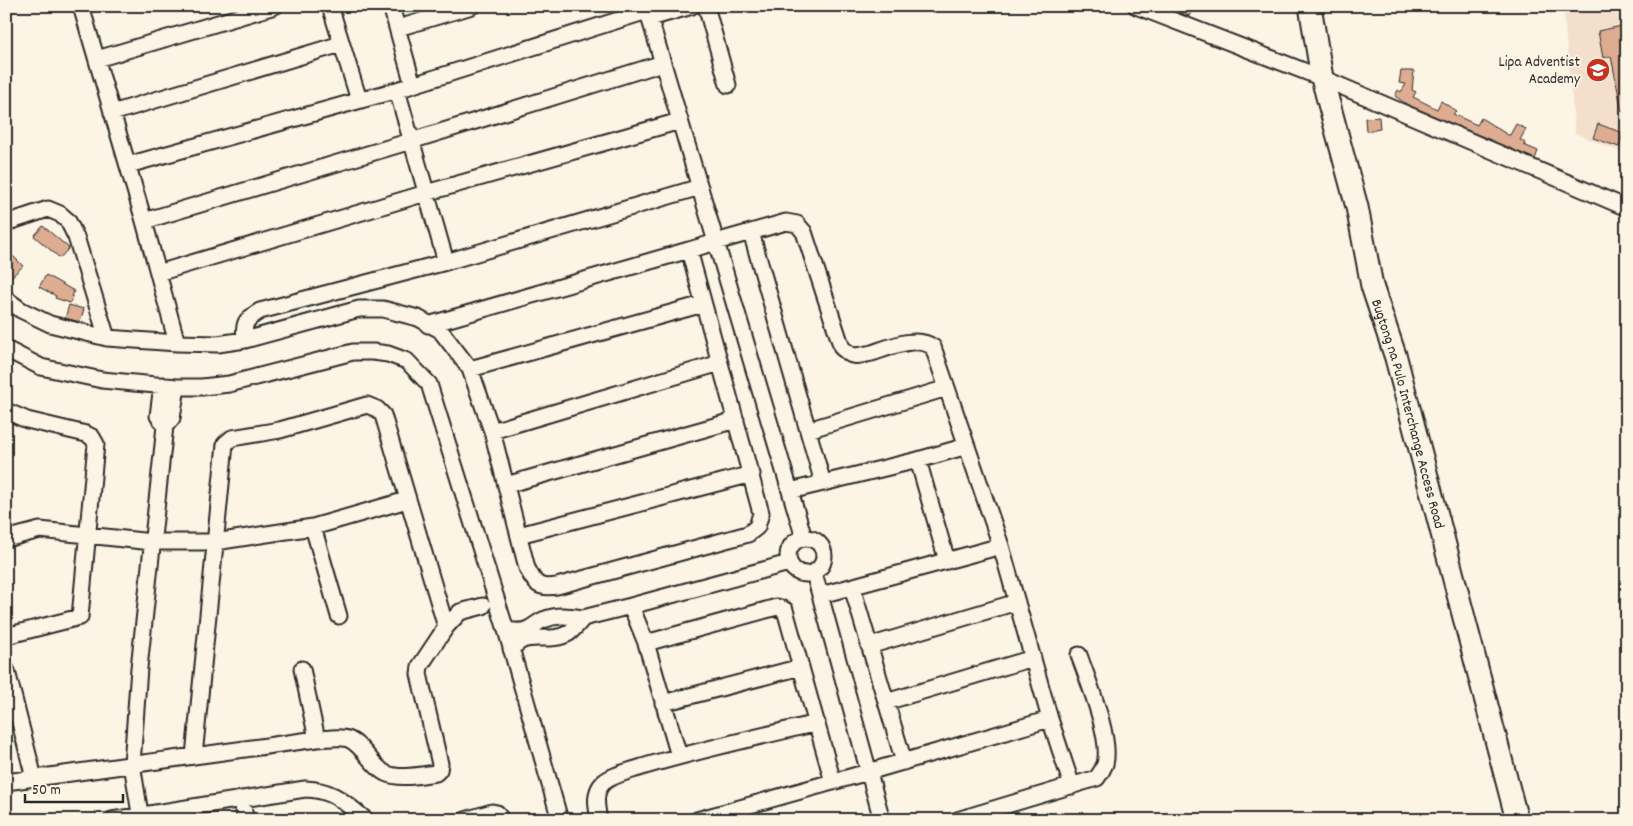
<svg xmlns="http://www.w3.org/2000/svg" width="1633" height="826" font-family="Dekko,sans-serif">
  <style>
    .built { fill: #f3dfcc }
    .building { fill: #deac91; stroke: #2b2b2b }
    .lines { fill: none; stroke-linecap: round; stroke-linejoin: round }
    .minor-casing { stroke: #2b2b2b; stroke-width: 19 }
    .secondary-casing { stroke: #2b2b2b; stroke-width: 25 }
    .minor { stroke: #fcf5e5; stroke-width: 15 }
    .secondary { stroke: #fcf5e5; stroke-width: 21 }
    .labels { text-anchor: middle; stroke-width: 4; stroke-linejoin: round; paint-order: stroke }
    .poi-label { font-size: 15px; fill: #2b2b2b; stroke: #fcf5e5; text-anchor: end }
    .street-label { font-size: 15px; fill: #2b2b2b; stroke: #fcf5e5 }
  </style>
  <rect width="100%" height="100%" fill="#fcf5e5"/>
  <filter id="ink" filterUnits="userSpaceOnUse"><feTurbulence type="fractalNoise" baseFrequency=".02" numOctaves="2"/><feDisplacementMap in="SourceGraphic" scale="10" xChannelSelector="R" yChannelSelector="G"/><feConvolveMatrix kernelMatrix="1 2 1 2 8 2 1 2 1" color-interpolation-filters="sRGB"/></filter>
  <g filter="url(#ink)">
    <path class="built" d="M1563,6H1627V155L1575,133Z"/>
    <path class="building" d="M1163,6H1194L1189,16Z
      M1627,25V111L1622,112L1611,56L1603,58L1598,31Z
      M1401,71H1414L1412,90L1416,92L1413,97L1437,109L1441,101L1456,111L1453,114L1477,125L1481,118L1508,135H1510L1516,124L1526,129L1520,140L1525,143L1524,145L1538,151L1535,159L1406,104L1395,96L1398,90L1401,92L1406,84L1399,83Z
      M1379,117L1380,129L1366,131L1365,118Z
      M1598,124L1623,133L1619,147L1593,138Z
      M43,226L69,248L60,258L34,236Z
      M6,249L23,266L6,282Z
      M46,275L74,291L70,303L55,298L56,296L39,287Z
      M69,305L84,309L80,322L65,318Z"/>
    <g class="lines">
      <g class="minor-casing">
        <path id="minor" d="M81,6L144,221L177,343
          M330,6L359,100
          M391,6L413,85
          M646,6L716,242L786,222L797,224L804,232L842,348C845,350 849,354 852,355C858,357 866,354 872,353C890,347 917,335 933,347L1001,546L1050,719L1072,786
          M706,6L728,85
          M1136,6L1322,78L1627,208
          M650,18L692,6
          M398,28L472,6
          M97,59L275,6
          M397,90L446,262
          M112,113L341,44
          M128,165L397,90L647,11
          M144,221L411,141L663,63
          M6,223L48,209L60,214L68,221L76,237L107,338
          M751,232L823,483
          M158,273L426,193L680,121
          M6,299L21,310L50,324L107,338L177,343L218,344L245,340L359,309H383L418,318L440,330L470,369L492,431L527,568C535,584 538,589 557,586L748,534L757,527L761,513L689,250L716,242L804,538
          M428,325L689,250
          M245,340C243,323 245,320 260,311L446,262L700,187
          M6,349L41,367L102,380L177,387H202L229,384L353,352H373L388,354L407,361L429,384L506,630L560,820
          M470,369L703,304
          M162,385L158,416L165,426
          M6,411L27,420L86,434L92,437L96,444L80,617L6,636
          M808,430L947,388
          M492,431L720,363
          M918,460L947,561
          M506,485L736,420
          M790,491L918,460L967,446
          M313,527L339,616
          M519,535L752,474
          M788 556a18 18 0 1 1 36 0a18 18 0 1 1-36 0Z
          M6,539L40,530L152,542H215L313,527L407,500
          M814,573L882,820
          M852,587L904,762
          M821,595L1001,546
          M583,618L631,606
          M506,630C514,631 522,633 530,628C534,626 538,622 543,620C557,614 569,616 583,618C579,623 574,629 569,633C552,643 533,634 521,641C517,643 514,646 511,649
          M646,643L631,606L789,563
          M869,646L1017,602
          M302,669L317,739
          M7,671L34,778
          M886,702L1033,658
          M663,703L801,667
          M194,756L225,444L232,438L280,430L367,405L377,409L383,415L446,627
          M679,756L646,643L777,607L785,610L833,782
          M6,782L317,739C326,739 339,736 348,739C362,744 372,766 385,773C400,780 420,775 436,773L439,770L440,764L419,674L420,666L446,627L460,612L483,606
          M241,799L246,820
          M112,820L305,789C334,790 344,802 366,820
          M141,820L132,764L139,668L165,426L172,418L177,387
          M465,820L492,812L497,813L501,820
          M599,820C597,808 593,793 603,783C611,775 631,771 642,767C699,750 758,737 817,723
          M697,820L868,772L1050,719
          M957,820L1097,778C1100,774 1103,769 1105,764C1112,739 1088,681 1079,655"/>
      </g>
      <g class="secondary-casing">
        <g id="secondary">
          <path id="s1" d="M1310,6L1322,78L1357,207L1372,286L1396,358L1517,820"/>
        </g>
      </g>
      <use href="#minor" class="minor"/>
      <use href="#secondary" class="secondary"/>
    </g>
  </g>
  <defs>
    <g id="school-disc" transform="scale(1.25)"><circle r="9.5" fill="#c8321e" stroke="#fcf5e5"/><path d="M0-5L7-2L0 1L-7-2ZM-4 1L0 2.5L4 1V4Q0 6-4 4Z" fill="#fff"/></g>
  </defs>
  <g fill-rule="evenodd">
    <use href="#school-disc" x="1598" y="70"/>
  </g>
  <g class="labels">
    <g class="poi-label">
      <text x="1580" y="66">Lipa Adventist<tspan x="1580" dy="17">Academy</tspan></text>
    </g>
    <g class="street-label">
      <text dy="5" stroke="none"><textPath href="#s1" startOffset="420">Bugtong na Pulo Interchange Access Road</textPath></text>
    </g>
  </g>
  <rect width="1633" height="826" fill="none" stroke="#fcf5e5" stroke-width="25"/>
  <rect x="12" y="12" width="1608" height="801" fill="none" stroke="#2b2b2b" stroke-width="2" filter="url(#ink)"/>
  <path d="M25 794v8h98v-8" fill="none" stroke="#2b2b2b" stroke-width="2.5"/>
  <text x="32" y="794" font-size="15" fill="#2b2b2b" stroke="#fcf5e5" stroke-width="4" paint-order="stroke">50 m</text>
</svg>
